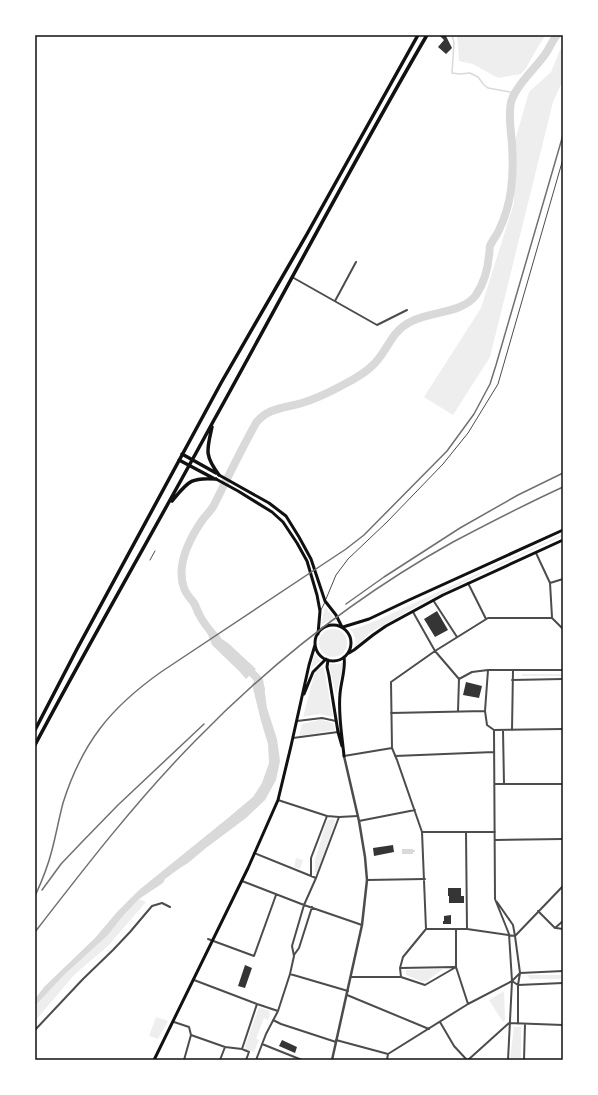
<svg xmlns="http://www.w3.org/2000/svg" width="598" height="1095" font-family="Barlow,sans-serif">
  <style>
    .green { fill: #eee }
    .water { fill: #d9d9d9 }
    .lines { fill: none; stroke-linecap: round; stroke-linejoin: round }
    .stream { stroke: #d9d9d9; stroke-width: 1.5 }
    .river { stroke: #d9d9d9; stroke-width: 8 }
    .building { fill: #353535 }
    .service { stroke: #4c4c4c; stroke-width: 1 }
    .minor { stroke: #4c4c4c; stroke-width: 2 }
    .tertiary { stroke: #4c4c4c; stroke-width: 2.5 }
    .secondary { stroke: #111; stroke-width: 3 }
    .primary { stroke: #111; stroke-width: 3.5 }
    .rail { stroke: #707070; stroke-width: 1.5 }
    .neatline { fill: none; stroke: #111; stroke-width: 1.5 }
  </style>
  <rect width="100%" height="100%" fill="#fff"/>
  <path class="green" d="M457,35H546L539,45L526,68L521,74L498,78L473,64L459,61Z
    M563,46V80L553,102L490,357L453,415L424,397L481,308L514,203V144L529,92L551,72L560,50Z
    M563,534V536L487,571L417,606L371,632L354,648C357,640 355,635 350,629L360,627L380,619Z
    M325,607L337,621H328L321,625Z
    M319 643a14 14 0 1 1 28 0a14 14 0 1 1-28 0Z
    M315,653L318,658L321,661L311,668Z
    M344,662L336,695L329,664H339Z
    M322,667L324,668L333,717L319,714L303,717L314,675L317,670Z
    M522,674H563V676H522Z
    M320,720L326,721L334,724L335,730L299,736L302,724Z
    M333,819L335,820L334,825L317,873L315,872V860L326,823L328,820Z
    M296,858L303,860L300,869L294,867Z
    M139,899L146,902L108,946L75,974L35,1021V1006L64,975L108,935L122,917Z
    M443,969L427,981L423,982L406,975V970Z
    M527,975H563V979H530Z
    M504,991L505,1020L503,1022L489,1000Z
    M259,1007L269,1011L270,1014L268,1020L264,1018L256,1039L259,1040L254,1052L246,1050L245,1046Z
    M156,1017L168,1021L158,1039L149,1036Z
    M514,1027H521V1060H510Z"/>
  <path class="water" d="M210,630L211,632L228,643L256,669L246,679L239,671L212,645L207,632L208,631Z
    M262,678L263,679L267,708L277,739L280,761L276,780L265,800L246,818L206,848L188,863L180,868L165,879L163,883L139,899L122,917L108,935L64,975L35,1006V999L44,987L95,938L117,912L139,890L228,818L253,797L262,783L269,763L268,744L261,721L252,684L256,680Z
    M402,849H413V850H415V852H413V854H402Z"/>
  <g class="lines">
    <path class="stream" d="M452,35L454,43L452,73L460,74L470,73L478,77L484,85L488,88L515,93"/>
    <path class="river" d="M217,639C210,631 203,623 199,614C197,611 196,606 194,603C190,598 186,594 184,588C176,566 189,540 201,522C205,516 211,511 214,505C228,477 241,450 256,423C267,408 285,408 302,403C315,399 328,393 341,386C353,380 366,373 375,363C389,348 391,332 410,322C430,311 462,314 476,295C484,283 488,269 489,255C490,252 489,249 490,246C492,241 497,235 499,230C505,218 509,204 511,190C513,175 513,159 512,144C511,131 508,116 511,102C516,85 536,68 546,53C550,47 552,41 557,35
      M245,666L257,678L261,689"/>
  </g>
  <path class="building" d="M439,35H447L446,36L452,48L446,54L438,47L444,40Z
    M437,611L448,630L435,637L424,619Z
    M466,682L482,686L479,698L463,695Z
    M393,845L394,852L374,856L373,848Z
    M448,888H461V896H464V903H449V896H448Z
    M451,915V924H443V921H444V916Z
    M245,965L252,968L245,988L238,986Z
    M282,1040L297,1047L295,1053L279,1046Z"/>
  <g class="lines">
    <path class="service" d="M150,560L155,551
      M326,599L336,575L348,559L387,522L443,464L468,433L498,384L563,159
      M321,610L325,602"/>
    <path class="minor" d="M292,277L377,325L407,310
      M335,301L356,262
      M536,553L550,583L552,617
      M468,583L486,619
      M550,583L563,579
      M433,600L457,637
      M413,612L435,651L459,679L472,672L488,670H563
      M488,670L485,711L487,725L494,730L495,899L509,934L512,981L508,1060
      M512,680L563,679
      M458,711L459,679
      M391,713L485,711
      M297,721L322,718L336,721
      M494,730L563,729
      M503,730L504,784
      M512,730L513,670
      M293,738L338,732
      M344,756L392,748
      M395,756L494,752
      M495,784H563
      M278,800L327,816L339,817L358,816
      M359,821L415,810
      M423,832H495
      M466,832L467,929
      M495,840L563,839
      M254,853L316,878
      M311,876V858L327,816
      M367,880L425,879
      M242,881L304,905L362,925
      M497,902L513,925L515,936L520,973L518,985V1024
      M538,911L555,928L563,921
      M556,928L563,929
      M426,929L422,832L397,760L392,748L391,682L435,651L488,618H552L563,629
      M426,929H467L515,936L563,886
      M426,929L403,957L400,968L401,977L425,985L456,967
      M456,929V967L468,1004
      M208,939L254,956L276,895
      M294,955L299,948L312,907
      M400,968L455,967
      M290,974L294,956L292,946L304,905L316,878L339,817
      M351,977H401
      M194,980L257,1004L278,1011
      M512,981L518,985L563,983
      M347,995L429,1029
      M273,1020L281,1024L336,1042
      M174,1022L189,1027L191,1035L184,1060
      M440,1022L454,1046L467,1060
      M35,1030L83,979L113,950L130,932L152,906L162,903L170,907
      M191,1035L225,1047L242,1049L249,1052L246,1060
      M336,1040L388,1054
      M262,1044L302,1060
      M242,1049L257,1004
      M220,1060L225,1047
      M256,1060L266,1034L278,1011L290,974L348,991
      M387,1060L388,1054L468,1004L512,981L520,973L563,971
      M468,1060L509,1023L563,1025
      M524,1060L525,1024"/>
    <path class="tertiary" d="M332,1060L362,925L367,880L365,857L359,821L344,756"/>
    <path class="secondary" d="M219,475L269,503L286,516L299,537L311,559L325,601L336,615L342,627
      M216,479L238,491L272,512L283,522L297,543L307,561L317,595L320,611L318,634
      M315 643a18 18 0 1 1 36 0a18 18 0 1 1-36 0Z
      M343,627L369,619L409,600L563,530
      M349,653L354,650L373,635L386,626L443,595L563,540
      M328,660L327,667L329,676L338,732L342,746
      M304,694L313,672L326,659
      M344,756C342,735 338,714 340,694C341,681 346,669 344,657
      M154,1060L248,868L278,800L291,746L309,665L315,645"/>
    <path class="primary" d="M212,427C207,450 204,455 219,475
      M182,454L216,473
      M179,460L213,478
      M172,501C188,482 190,477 216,479
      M35,730L77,649L221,383L307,234L418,35
      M35,745C93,636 155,529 214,420C285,292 353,162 427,35"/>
    <path class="rail" d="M346,604L384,577L460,528L518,495L563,473
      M42,890L61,864L81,843L118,805L204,724
      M35,896C42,881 48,866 52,850C56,835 59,818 63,803C82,743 110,708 161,672L346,549L364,535L447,451L474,414L490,384L496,365L563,135
      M35,932C86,866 137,800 195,741C271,663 358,595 453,542C489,523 526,504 563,487"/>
  </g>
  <rect width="598" height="1095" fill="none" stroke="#ffffff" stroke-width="72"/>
  <rect x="36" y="36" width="526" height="1023" class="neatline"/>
</svg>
